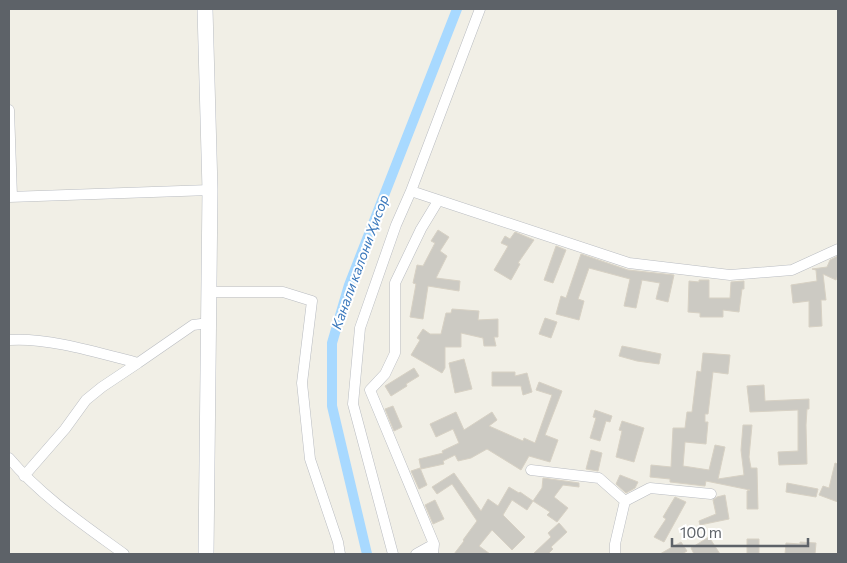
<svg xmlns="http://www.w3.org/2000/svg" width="847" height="563" font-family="Commissioner,sans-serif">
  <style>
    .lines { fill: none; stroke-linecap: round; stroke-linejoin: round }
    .canal { stroke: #a8d9ff; stroke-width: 10 }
    .building { fill: #cccac3; stroke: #d7d1c4 }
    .minor-casing { stroke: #b9bcc1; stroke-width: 11 }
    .secondary-casing { stroke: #b9bdc3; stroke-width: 16 }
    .minor { stroke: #fff; stroke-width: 10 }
    .secondary { stroke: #fff; stroke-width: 15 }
    .labels { text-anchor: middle; stroke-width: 4; stroke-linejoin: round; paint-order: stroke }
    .water-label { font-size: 14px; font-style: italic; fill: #3a78bc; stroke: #fff }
  </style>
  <rect width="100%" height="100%" fill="#f1efe6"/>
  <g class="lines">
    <path class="canal" d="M367,554L332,406V343L349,285L457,9"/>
  </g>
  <path class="building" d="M438,230L449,237L440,251L447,256L436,278L460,281L459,291L428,286L423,319L410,317L416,284L413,283L417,265L423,266L435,243L431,241Z
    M515,232L534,240L518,263L520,264L511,280L494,270L507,248L508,246L501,243L505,236L510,239Z
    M556,246L566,250L553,283L544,280Z
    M581,254L628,270L674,275L668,302L656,299L660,283L642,280L636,308L624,306L630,279L589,268L578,299L584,301L579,320L556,314L561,296L566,298Z
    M838,256V275L836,280L823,274L826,300H821L822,326L809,327V301L793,303L791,285L817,281L816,270L812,269L827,267L830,260Z
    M699,280H709V298H730L731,282L744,281V289H742L739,312L723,310V317H700V313L688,312L689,281L699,282Z
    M452,309L479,311L478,320L498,319V337H494L496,346H484L483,338L461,333V347H445V368L442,373L411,355L420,340L417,338L423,329L430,334H441L446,313H451Z
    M545,318L557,322L551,338L539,334Z
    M622,346L661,354L659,364L637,361L619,356Z
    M703,353L730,355L728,374L713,372L708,414H705V422H708L706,444L685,442L683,466L709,470L715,445L725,447L718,479L744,475L741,450L743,425H752L749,457L751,468H757L758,509H747V491L750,490L706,481L705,486L670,482V479L650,477L651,465L671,467L673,428H685L687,412H692L697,371L701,372Z
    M464,359L472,389L455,393L449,363Z
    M414,368L419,376L406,384L407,386L391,396L385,386Z
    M492,372H515V376L527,373L532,392L523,395L521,386H492Z
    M539,382L562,391L545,435L558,440L550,462L529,456L521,470L487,449L471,458L458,461L455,455L443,461L444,464L421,469L419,459L443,453L442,451L459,443L453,429L436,437L430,424L456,412L464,430L492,412L497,420L489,426L523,441L524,438L535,443L552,395L536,390Z
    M764,385L765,401L809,399V409H807L806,425L807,464L779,465L778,452L798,451V410L750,412L747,386Z
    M393,406L402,427L394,431L385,409Z
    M595,410L612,416L610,422L606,421L600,441L590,438L596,418L593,417Z
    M622,421L644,428L634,462L616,457L622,431L619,430Z
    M591,450L602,453L598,471L586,469Z
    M835,463L838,464V502L819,495L823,486L829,488Z
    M420,468L427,485L419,489L411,471Z
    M454,473L481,511L488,499L498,506L509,487L519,493L520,492L533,501L527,510L512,500L503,515L525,537L512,550L492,530L479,546L490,554H454L464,541L463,540L477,521L452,484L437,494L432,487Z
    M620,475L638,482L635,488L626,493L616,484Z
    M543,478L579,483V487L563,485L554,497L568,508L557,522L547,515L550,512L533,501L542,488Z
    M787,483L818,489L816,497L786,492Z
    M725,495L729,519L700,525L699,521L716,514L713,500L717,497Z
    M675,497L686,502L664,542L654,537L666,519L663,517Z
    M435,500L444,519L433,524L425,505Z
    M559,523L567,532L551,547L553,549L548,554H533L551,537L548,533Z
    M709,537L720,554H694L691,548Z
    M747,539H759V554H747Z
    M681,542L687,551L682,554H660Z
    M800,542L816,543L815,554H785L786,543L800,544Z"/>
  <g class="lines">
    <g class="minor-casing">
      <path id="minor" d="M480,9L411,191L629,263L730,275L792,270L838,249
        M9,110L12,197
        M9,197L210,190
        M209,292H283L312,301L302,383L310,459L338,542L340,554
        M9,340C48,337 99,353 138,363L193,325L209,323
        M9,458C41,496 84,525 124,554
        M531,470L599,478L625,501L615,544V554
        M24,476L65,429L86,400L102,387L138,363
        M625,501L650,488L711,494
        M393,554L353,404L360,328L396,225L411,191
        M416,554L434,544
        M433,554L434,544L370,390L385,374L395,353V283L421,229L438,201"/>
    </g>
    <g class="secondary-casing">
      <path id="secondary" d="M205,9L210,190L206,554"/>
    </g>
    <use href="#minor" class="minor"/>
    <use href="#secondary" class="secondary"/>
  </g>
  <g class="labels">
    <g class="water-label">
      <text transform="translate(360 262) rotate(-70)" y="5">Канали калони Ҳисор</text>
    </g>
  </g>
  <rect width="847" height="563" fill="none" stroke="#5d6268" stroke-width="20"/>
  <path d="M672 538v8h136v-8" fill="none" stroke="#5d6268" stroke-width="2.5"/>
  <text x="680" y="538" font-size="15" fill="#5d6268" stroke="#ffffff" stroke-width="4" paint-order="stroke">100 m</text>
</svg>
